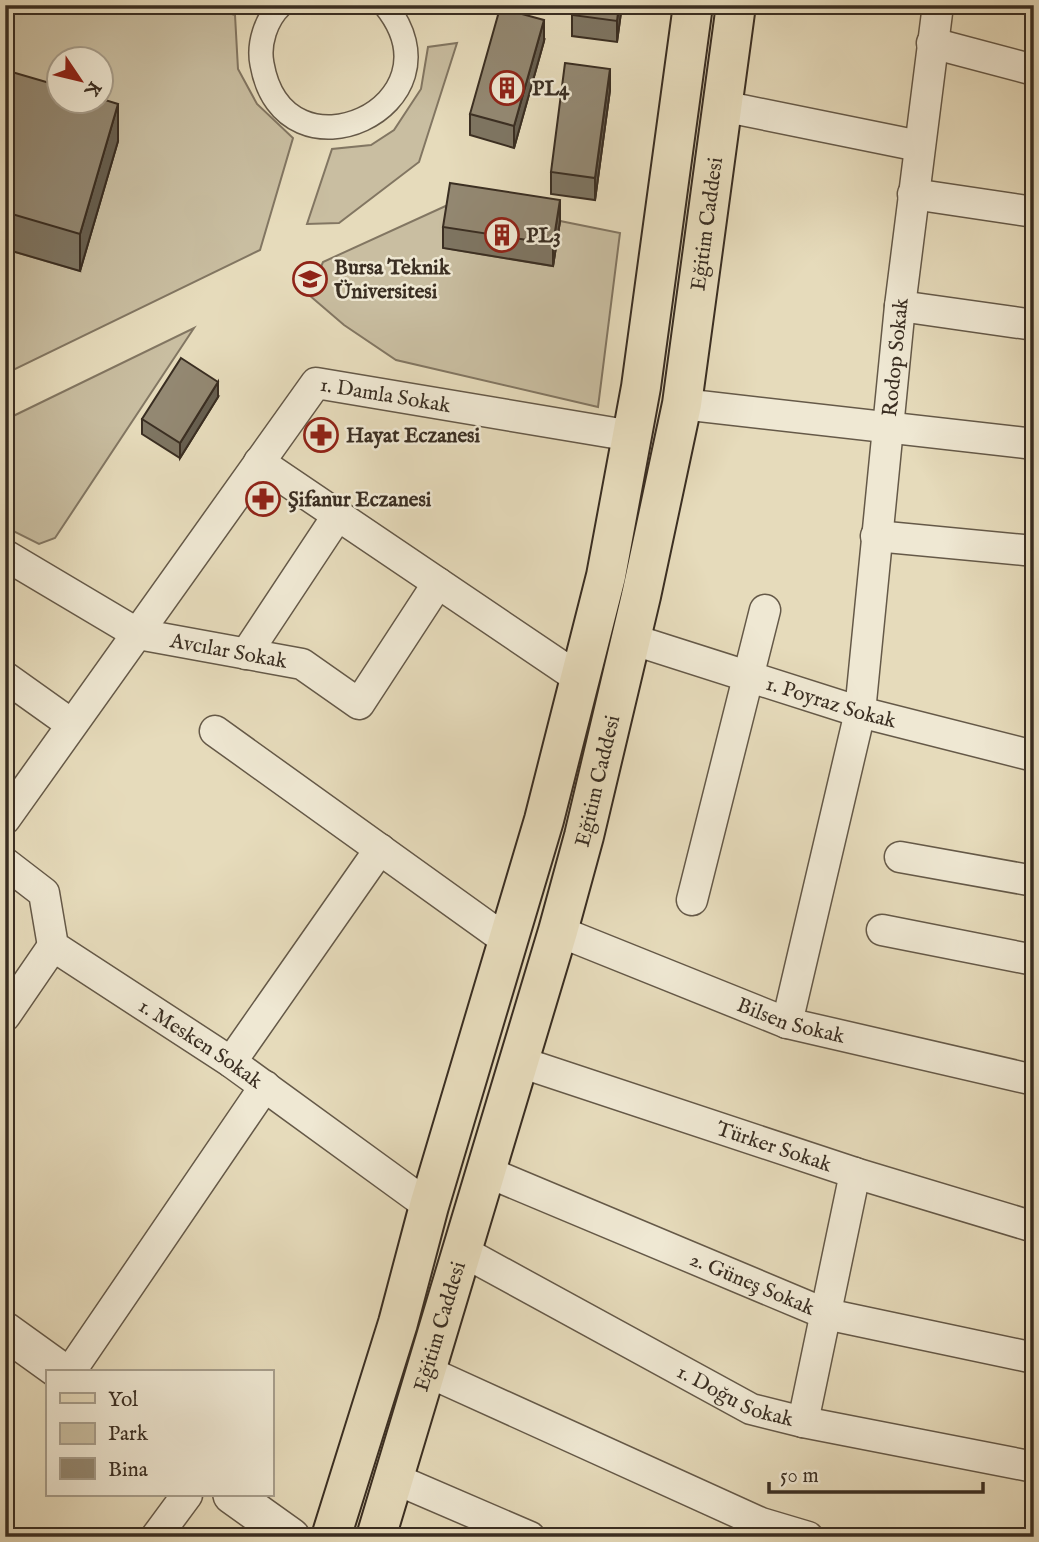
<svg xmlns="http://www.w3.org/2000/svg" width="1039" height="1542" font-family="'IM FELL English',serif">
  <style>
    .green { fill: #c9bea1; stroke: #827662; stroke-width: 2; fill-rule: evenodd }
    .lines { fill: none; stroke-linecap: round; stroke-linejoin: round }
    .pedestrian-casing { stroke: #655948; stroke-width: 26 }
    .minor-casing { stroke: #655948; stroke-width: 33 }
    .tertiary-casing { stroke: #655948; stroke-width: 40 }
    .primary-casing { stroke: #3a2e22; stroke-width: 42 }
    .pedestrian { stroke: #efe8d3; stroke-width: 23 }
    .minor { stroke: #efe8d3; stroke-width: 30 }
    .tertiary { stroke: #efe8d3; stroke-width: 37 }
    .primary { stroke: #e6dbbb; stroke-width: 38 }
    .wall { fill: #7e7562; stroke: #3a2e22; stroke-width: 2 }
    .shaded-wall { fill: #675f50; stroke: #3a2e22; stroke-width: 2 }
    .building { fill: #938872; stroke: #3a2e22; stroke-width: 2 }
    .labels { text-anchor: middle; stroke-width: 5; stroke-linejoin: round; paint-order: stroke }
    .poi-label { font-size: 21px; font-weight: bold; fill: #3a2e22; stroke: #efe8d3; text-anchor: start }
    .street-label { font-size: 21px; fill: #3a2e22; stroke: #efe8d3 }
  </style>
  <rect width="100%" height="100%" fill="#e6dbbb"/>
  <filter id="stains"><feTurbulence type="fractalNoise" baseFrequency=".00286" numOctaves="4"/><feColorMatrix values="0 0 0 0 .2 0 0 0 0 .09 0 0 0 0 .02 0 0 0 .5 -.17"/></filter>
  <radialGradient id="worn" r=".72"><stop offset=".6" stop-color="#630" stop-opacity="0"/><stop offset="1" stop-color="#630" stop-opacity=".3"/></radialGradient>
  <path class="green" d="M5,5H203L235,15L238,69L257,104L293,138L260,250L5,374V249L80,271L5,108ZM60,60H102V102H60Z
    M457,43L419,162L339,223L307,224L332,149L371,145L394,130L421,89L428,47Z
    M450,204L444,248L553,266L560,221L620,233L598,407L396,360L344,325L309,295L323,262Z
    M194,328L55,538L39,544L5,527V420Z"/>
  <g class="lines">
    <g class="pedestrian-casing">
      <path id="pedestrian" d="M281,5C266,19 258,44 262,64C284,189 467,106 385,5"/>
    </g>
    <g class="minor-casing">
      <g id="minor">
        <path d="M932,43L1034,70"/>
        <path d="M722,106L919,146"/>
        <path d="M913,194L1034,212"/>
        <path d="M900,306L1034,325"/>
        <path d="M682,404L1034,444"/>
        <path d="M259,462L580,679"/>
        <path d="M876,536L1034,551"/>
        <path id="s1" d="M5,555L138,634L302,664L359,704L438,583"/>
        <path id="s2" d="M631,639L860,712L1034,756"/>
        <path d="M246,654L338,515"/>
        <path d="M5,677L71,724"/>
        <path d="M215,731L509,942"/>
        <path id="s3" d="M5,819L316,383L632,436"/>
        <path d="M900,857L1034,881"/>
        <path id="s4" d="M5,863L44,893L53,946L231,1062L429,1206"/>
        <path d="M692,900L765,610"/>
        <path d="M882,930L1034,960"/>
        <path id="s5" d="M558,931L787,1023L1034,1080"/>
        <path d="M5,1016L53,946"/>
        <path id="s6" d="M787,1023L860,712L900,306L938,5"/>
        <path id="s7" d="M517,1061L855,1173L1034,1227"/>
        <path d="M231,1062L380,849"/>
        <path id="s8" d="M485,1171L826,1314L1034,1358"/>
        <path id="s9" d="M462,1251L751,1409L803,1422L1034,1467"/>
        <path d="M426,1371L761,1523L808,1537"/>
        <path d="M70,1372L265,1086"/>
        <path d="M803,1422L855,1173"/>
        <path d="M393,1478L530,1537"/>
        <path d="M156,1537L187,1495"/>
      </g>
    </g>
    <g class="tertiary-casing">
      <path id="tertiary" d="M5,1331L62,1372
        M232,1495L291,1537"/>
    </g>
    <g class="primary-casing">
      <g id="primary">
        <path d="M331,1537L398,1323L429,1206L544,820L606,576L641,387L693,5"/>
        <path id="s10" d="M376,1537L558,931L584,836L641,596L682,404L736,5"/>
      </g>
    </g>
    <use href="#pedestrian" class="pedestrian"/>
    <use href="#minor" class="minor"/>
    <use href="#tertiary" class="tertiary"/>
    <use href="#primary" class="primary"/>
  </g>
  <path class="wall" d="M622,5L617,42L572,36V15Z
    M544,41L514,148L470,135V114Z
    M5,70L118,141L80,271L5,249Z
    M610,90L595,200L551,194V172Z
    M560,221L553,266L443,248V227Z
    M218,397L180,458L142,434V419Z"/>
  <path class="shaded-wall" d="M619,5H622L617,42V21Z
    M544,20V41L514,148V126Z
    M610,69V90L595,200V178Z
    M118,104V141L80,271V234Z
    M560,200V221L553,266V244Z
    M218,382V397L180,458V443Z"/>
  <path class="building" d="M573,5H619L617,21L572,15Z
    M500,8L544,20L514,126L470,114Z
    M565,63L610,69L595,178L551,172Z
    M5,70L60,86V102H102V99L118,104L80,234L5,212Z
    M450,183L560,200L553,244L443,227Z
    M181,358L218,382L180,443L142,419Z"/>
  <defs>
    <g id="building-ring" transform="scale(1.75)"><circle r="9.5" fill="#efe8d3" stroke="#8f2418" stroke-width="1.5"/><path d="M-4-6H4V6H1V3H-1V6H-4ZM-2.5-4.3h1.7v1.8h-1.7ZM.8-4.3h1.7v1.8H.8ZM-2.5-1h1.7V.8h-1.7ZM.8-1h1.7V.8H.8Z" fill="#8f2418"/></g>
    <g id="university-ring" transform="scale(1.75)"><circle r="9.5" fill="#efe8d3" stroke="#8f2418" stroke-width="1.5"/><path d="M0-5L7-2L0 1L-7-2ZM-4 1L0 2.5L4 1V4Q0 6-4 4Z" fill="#8f2418"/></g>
    <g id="pharmacy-ring" transform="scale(1.75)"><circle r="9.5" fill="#efe8d3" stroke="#8f2418" stroke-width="1.5"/><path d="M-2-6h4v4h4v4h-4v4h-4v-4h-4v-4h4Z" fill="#8f2418"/></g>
  </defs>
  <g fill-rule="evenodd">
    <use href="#building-ring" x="507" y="88"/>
    <use href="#building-ring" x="502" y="235"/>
    <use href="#university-ring" x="310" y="279"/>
    <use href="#pharmacy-ring" x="321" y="435"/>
    <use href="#pharmacy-ring" x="263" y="499"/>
  </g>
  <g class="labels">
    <g class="poi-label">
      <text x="532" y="95">PL4</text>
      <text x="526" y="242">PL3</text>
      <text x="334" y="274">Bursa Teknik<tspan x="334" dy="24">Üniversitesi</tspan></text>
      <text x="346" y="442">Hayat Eczanesi</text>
      <text x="288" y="506">Şifanur Eczanesi</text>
    </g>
    <g class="street-label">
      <text dy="7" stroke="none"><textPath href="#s10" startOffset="1356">Eğitim Caddesi</textPath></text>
      <text dy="7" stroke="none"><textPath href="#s6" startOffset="676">Rodop Sokak</textPath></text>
      <text dy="7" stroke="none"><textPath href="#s3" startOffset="606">1. Damla Sokak</textPath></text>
      <text dy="7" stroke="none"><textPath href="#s1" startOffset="247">Avcılar Sokak</textPath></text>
      <text dy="7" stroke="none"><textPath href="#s2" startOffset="210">1. Poyraz Sokak</textPath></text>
      <text dy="7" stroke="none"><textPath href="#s10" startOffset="788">Eğitim Caddesi</textPath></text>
      <text dy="7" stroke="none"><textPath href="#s5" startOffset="250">Bilsen Sokak</textPath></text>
      <text dy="7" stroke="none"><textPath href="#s4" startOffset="280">1. Mesken Sokak</textPath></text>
      <text dy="7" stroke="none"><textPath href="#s7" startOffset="271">Türker Sokak</textPath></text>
      <text dy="7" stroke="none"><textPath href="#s8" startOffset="290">2. Güneş Sokak</textPath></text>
      <text dy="7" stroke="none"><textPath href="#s10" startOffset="220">Eğitim Caddesi</textPath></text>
      <text dy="7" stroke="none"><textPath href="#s9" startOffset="310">1. Doğu Sokak</textPath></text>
    </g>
  </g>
  <rect width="1039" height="1542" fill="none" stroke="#e6dbbb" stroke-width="28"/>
  <rect x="7" y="7" width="1025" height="1528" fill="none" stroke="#3a2e22" stroke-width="3.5"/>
  <rect x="14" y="14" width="1011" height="1514" fill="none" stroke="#3a2e22" stroke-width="2"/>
  <rect x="46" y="1370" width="228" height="126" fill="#efe8d3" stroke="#a79e8c" stroke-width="2"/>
  <rect x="60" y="1393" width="35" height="10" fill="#e6dbbb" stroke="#a79e8c" stroke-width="2"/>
  <text x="108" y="1406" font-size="21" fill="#3a2e22">Yol</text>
  <rect x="60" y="1423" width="35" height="21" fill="#c9bea1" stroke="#a79e8c" stroke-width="2"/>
  <text x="108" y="1440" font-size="21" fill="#3a2e22">Park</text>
  <rect x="60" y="1458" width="35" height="21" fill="#938872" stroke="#a79e8c" stroke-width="2"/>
  <text x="108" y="1476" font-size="21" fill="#3a2e22">Bina</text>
  <g transform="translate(80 80) rotate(125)"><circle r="33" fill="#efe8d3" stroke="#a79e8c" stroke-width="2"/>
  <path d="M0-5L12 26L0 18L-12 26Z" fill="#8f2418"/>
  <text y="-10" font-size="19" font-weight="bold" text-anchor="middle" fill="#3a2e22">K</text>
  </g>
  <path d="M769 1482v10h214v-10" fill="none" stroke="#3a2e22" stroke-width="3.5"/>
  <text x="780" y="1482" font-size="21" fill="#3a2e22" stroke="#efe8d3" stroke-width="5" paint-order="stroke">50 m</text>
  <rect width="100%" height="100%" filter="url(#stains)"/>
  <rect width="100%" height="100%" fill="url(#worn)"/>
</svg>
